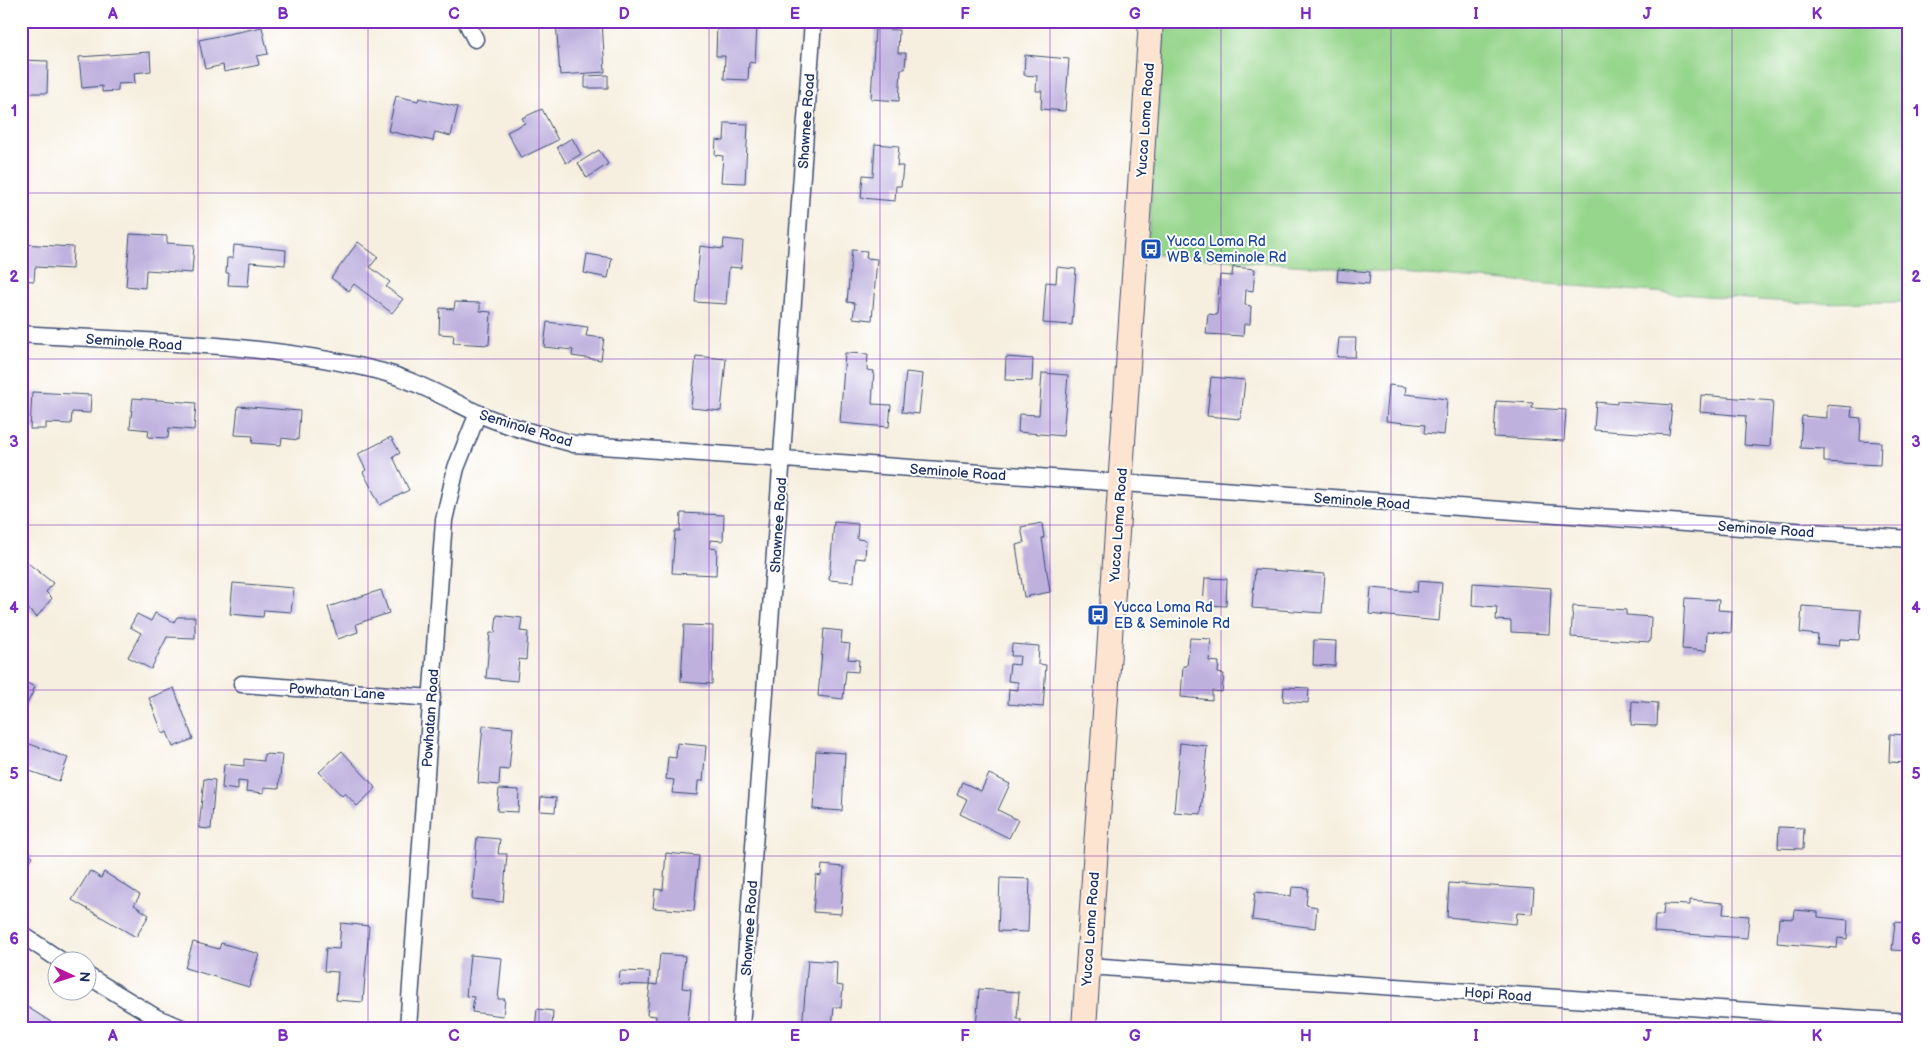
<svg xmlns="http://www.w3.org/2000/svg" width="1930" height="1049" font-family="'Balsamiq Sans',sans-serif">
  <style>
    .green { fill: #96d58c; stroke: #588275 }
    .building { fill: #beb1de }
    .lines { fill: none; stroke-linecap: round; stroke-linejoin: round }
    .street-casing { stroke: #3c4c71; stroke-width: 19 }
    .secondary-casing { stroke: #3c4c71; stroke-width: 26 }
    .street { stroke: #fff; stroke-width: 16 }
    .secondary { stroke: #fde4d1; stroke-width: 24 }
    .grid { fill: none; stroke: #7b2cbf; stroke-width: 1; stroke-opacity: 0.55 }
    .labels { text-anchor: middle; stroke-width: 4; stroke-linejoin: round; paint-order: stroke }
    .street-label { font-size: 14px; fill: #1b2f5e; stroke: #fff }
    .transit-label { font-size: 14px; fill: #164399; stroke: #fff; text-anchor: start }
    .neatline { fill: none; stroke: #7b2cbf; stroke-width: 2 }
    .grid-label { font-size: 16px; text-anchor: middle; font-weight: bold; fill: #7b2cbf }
  </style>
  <rect width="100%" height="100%" fill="#fff"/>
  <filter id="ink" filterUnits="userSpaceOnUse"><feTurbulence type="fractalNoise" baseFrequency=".02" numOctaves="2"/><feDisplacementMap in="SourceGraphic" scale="10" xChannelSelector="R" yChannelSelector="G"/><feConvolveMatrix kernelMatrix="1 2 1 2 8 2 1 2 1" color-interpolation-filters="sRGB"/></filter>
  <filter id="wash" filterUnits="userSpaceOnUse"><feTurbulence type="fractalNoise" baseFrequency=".0096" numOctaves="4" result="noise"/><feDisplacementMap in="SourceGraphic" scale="20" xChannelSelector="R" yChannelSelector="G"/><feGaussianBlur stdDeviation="1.12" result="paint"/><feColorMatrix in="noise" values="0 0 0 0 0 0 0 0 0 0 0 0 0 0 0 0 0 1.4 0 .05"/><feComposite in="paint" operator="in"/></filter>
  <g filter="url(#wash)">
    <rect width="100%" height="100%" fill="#f6efdf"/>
    <path class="green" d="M1165,21H1909V302L1800,303L1147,254Z"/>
    <g id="blocks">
      <path class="building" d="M556,21H602L605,72L560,75Z
        M717,23L757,25L755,63L749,62L748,80L724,79L725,56H716Z
        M262,27L268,54L257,56L259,65L224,72L223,65L205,69L199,40Z
        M875,29L899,30L898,53H906L905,69H901L899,101L871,99Z
        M150,52L151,71L134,73L135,83L118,84V91L102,92V86L82,88L79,57Z
        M1025,55L1069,59L1065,111L1041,109L1042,91H1036L1037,76L1024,75Z
        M21,60L48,61L47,93H21Z
        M608,75V88H585V76Z
        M396,96L418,101L419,98L458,107L451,136L435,132L433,141L388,131Z
        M542,109L558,140L521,158L507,132L525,123L522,118Z
        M725,123L748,124L745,183L721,182L723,156L715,155L716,140L724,141Z
        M572,138L581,154L566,163L557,147Z
        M875,144L899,146L897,166H903L901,186H896L895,201L861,198L863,175L873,176Z
        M599,150L608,164L587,178L578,163Z
        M130,234L167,236V243L194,245L192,273L146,270L145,288L126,286Z
        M724,239L743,241L741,268L729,267L726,304L695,302L700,246L723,249Z
        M358,242L378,257L370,267L390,282L386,287L403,299L392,313L354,284L349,291L331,278Z
        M21,244L73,247L72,269L35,267L34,281L21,280Z
        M234,245L286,250L285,265L250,262L248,286L228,285L229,273H226L227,258H233Z
        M852,250L867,251L866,258L877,259L872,320L853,318L855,303L847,302Z
        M587,254L612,258L608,278L584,273Z
        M1057,267L1076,269L1072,325L1043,323L1046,282L1056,283Z
        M1233,267L1255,269L1253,291L1246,290L1245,305L1251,306L1250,324H1244L1243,336L1206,334L1208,314L1217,315L1220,275L1232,276Z
        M1338,269L1370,272L1369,284L1337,281Z
        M455,302L480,303V311L491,312L489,345L453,343L454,335L439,334L440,308L454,309Z
        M547,322L588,327L586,336L604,338L601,360L572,356L573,350L544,347Z
        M1339,338H1356L1355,357H1337Z
        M845,353L868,354L867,370L874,371L872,404L891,405L889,427L840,423Z
        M696,356L726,359L721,411L691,408Z
        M1006,357L1033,359L1032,381L1005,380Z
        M906,372L923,374L919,414L902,412Z
        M1042,373L1068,375L1063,436L1018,432L1019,414L1039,415Z
        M1211,377L1245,380L1241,419L1207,416Z
        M1389,385L1406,387L1405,394L1447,399L1444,435L1424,433L1425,425L1386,421Z
        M32,392L91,395L90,413L72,412L71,424L46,423V429H30Z
        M1701,395L1773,401L1770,447L1744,445L1746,416L1700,412Z
        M133,398L196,403L194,430L169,428L168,438L148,437L149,430L130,428Z
        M1496,401L1533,403L1532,408L1566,410L1564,441L1494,437Z
        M1617,401L1672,405L1669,435L1594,430L1596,402L1617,404Z
        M1827,405L1852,407L1851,417L1861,418L1860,441L1881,442L1880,465L1824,462V449L1800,448L1802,416L1827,418Z
        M238,406L300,411L298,440L282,438L281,445L252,443L253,436L235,435Z
        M391,437L400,453L393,457L409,490L380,505L363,472L366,470L358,454Z
        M681,513L724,515L723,541L710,540V548L717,549L716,575L672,573L675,531H680Z
        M834,522L858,524L857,539L866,540L865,559L856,558L854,582L829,580Z
        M1042,523L1044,538H1042L1050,592L1024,597L1016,545L1024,543L1021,527Z
        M24,560L53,583L46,592L52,598L37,617L25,607L21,612V563Z
        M1255,569L1325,574L1322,613L1252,608Z
        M1205,578L1227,579L1226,606L1203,605Z
        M1418,581L1442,583L1439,621L1369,614L1371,588L1417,592Z
        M233,583L294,588L291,612L264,610L263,617L230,614Z
        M1473,583L1551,588L1549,634L1511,632V621L1496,620L1497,607L1472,605Z
        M381,590L389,613L356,624L358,632L338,639L328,607Z
        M1685,598L1719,600L1718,610L1732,611L1731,633L1707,631L1706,651L1682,649Z
        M1573,606L1626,610V615L1651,617L1650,642L1571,637Z
        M1802,606L1861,610L1859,640L1840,639L1839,646L1817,644L1818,635L1800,633Z
        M155,613L174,622L177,617H195V638L167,637L151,669L128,657L141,633L130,627L137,614L151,621Z
        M497,615L522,618L520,631L528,632L526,660L519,659L517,681L486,678L490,633H495Z
        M684,625L713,626L712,684L681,682Z
        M824,629L842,631L841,643L850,644L848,659L859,660L858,672L846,671L843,699L818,696Z
        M1190,638L1211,639L1209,661L1219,662L1218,673L1224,674L1222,692L1212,691V700L1181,697L1183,666H1187Z
        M1314,640L1336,641L1335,666L1313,665Z
        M1012,644L1039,646L1038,664L1046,665L1043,707L1008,704L1009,689L1018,690V682L1008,681L1010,664L1019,665L1020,656H1011Z
        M21,680L35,687L24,711L21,709Z
        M1284,687L1309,688L1308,703L1283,701Z
        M174,688L193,739L173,747L167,732L163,734L149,698Z
        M1632,701L1658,703L1657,726L1631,725Z
        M483,725L513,728L509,770L500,769L499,785L478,783Z
        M1890,734L1909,735V763L1889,762Z
        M27,743L68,758L59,781L21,768V760Z
        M677,743L706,746L703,781H698L697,795L672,793L674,780L666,779L668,757L676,758Z
        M1180,743L1207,746L1201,814L1174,812Z
        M342,751L376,788L357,806L345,793L342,796L319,772Z
        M816,751L845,753L842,811L813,809Z
        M264,754L282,755L279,788L264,787V793L246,791L247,782L238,781V790L222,788L224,764L244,766V759L264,761Z
        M989,774L1010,784L998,810L1018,820L1009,838L960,814L967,799L957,794L962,782L981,791Z
        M204,779L215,780L211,829L199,828Z
        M499,789L519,790L518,812L497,811Z
        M541,797L556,798L555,812L540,811Z
        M1779,827L1804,828L1803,849L1778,848Z
        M477,837L500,839L498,854H507L503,902L472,899Z
        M21,848L33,857L21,872Z
        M666,853L699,856L694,911L653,908L655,889L663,890Z
        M822,865L844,867L841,914L813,912L816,875L821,876Z
        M90,871L101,878L104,872L140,895L134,905L149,915L136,937L72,900Z
        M1000,878L1030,879L1028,932L998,931Z
        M1449,883L1534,889L1532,914L1517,913L1516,924L1447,917Z
        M1292,887L1308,888L1306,905L1317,907L1315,928L1252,920L1255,892L1291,896Z
        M1690,900L1724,903L1723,914L1749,916L1747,938L1654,932L1655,915H1663L1664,904L1690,905Z
        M1795,910L1818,912V917L1848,920L1847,939L1838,938L1837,948L1777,943L1779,918L1794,919Z
        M1907,915H1909V951L1892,950L1895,922L1906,923Z
        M341,923L369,926L363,1002L336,1000L338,972L324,971L326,948L339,949Z
        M193,942L219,949L221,943L259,954L249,987L185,968Z
        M660,954L685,956L682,988L691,989L687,1028H655L656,1016L647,1015L650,984L657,985Z
        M470,955L502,958L498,999H505L503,1016L472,1012L474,997L466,996Z
        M808,960L837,962L836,985L843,986L841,1008L834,1007L832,1028H802Z
        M620,971L650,972L649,985L619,984Z
        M979,989L1019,992L1017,1019H1021L1020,1028H976Z
        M21,1003L57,1026L56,1028H21Z
        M537,1009L553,1011L552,1028H535Z"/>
    </g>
  </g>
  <g filter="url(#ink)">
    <use href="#blocks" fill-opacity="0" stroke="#3c4c71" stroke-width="1"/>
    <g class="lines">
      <g class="street-casing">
        <path id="street" d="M466,21L475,39
          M21,334C138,342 269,342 383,372C416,381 446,398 477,413C508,427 542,435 574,444L1909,539
          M242,684L432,698
          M21,934L63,962
          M1088,966L1909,1022
          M88,976L157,1018L182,1028
          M408,1028L444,520L456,468L478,413
          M741,1028L813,21"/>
      </g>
      <g class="secondary-casing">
        <path id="secondary" d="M1084,1028L1151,21"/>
      </g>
      <use href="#street" class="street"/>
      <use href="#secondary" class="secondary"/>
    </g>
  </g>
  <path class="grid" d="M198,21V1028M368,21V1028M539,21V1028M709,21V1028M880,21V1028M1050,21V1028M1221,21V1028M1391,21V1028M1562,21V1028M1732,21V1028M21,193H1909M21,359H1909M21,525H1909M21,690H1909M21,856H1909"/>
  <defs>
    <g id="bus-square" transform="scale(1.125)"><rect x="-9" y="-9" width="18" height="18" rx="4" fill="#1a4fb4" stroke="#fff"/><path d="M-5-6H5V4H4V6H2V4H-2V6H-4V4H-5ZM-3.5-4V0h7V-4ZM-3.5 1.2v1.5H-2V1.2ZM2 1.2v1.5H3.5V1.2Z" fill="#fff"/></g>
  </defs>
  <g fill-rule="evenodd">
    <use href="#bus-square" x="1151" y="249"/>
    <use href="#bus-square" x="1098" y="615"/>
  </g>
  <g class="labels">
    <g class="street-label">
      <text transform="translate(1145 120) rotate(-86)" y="5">Yucca Loma Road</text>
      <text transform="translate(806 121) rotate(-86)" y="5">Shawnee Road</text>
      <text transform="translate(134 342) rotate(4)" y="5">Seminole Road</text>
      <text transform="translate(526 428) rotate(17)" y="5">Seminole Road</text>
      <text transform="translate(958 472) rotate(4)" y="5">Seminole Road</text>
      <text transform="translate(1362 501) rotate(4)" y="5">Seminole Road</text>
      <text transform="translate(778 525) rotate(-86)" y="5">Shawnee Road</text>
      <text transform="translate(1118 525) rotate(-86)" y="5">Yucca Loma Road</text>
      <text transform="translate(1766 529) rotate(4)" y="5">Seminole Road</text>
      <text transform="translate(337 691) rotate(4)" y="5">Powhatan Lane</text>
      <text transform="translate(430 718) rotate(-86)" y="5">Powhatan Road</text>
      <text transform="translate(749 928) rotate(-86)" y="5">Shawnee Road</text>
      <text transform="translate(1090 929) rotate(-86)" y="5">Yucca Loma Road</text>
      <text transform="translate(1498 994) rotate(4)" y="5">Hopi Road</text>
    </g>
    <g class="transit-label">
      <text x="1167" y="246">Yucca Loma Rd<tspan x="1167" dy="16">WB &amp; Seminole Rd</tspan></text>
      <text x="1114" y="612">Yucca Loma Rd<tspan x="1114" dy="16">EB &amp; Seminole Rd</tspan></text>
    </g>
  </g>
  <rect width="1930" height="1049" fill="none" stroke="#fff" stroke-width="55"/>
  <g transform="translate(72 976) rotate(94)"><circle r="24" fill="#ffffff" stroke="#a4acbf"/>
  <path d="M0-4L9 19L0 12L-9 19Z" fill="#b5179e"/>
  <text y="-8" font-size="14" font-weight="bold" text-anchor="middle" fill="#1b2f5e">N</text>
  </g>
  <rect x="28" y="28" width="1874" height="994" class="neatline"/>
  <g class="grid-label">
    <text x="113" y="19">A</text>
    <text x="283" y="19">B</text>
    <text x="454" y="19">C</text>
    <text x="624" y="19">D</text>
    <text x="795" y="19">E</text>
    <text x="965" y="19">F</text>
    <text x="1135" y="19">G</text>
    <text x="1306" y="19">H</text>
    <text x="1476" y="19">I</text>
    <text x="1647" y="19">J</text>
    <text x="1817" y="19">K</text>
    <text x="14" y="116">1</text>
    <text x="1916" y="116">1</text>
    <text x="14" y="282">2</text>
    <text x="1916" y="282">2</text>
    <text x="14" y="447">3</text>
    <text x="1916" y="447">3</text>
    <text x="14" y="613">4</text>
    <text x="1916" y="613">4</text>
    <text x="14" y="779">5</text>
    <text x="1916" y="779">5</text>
    <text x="14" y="944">6</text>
    <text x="1916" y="944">6</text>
    <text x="113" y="1041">A</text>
    <text x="283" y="1041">B</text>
    <text x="454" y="1041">C</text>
    <text x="624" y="1041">D</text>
    <text x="795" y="1041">E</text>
    <text x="965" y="1041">F</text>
    <text x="1135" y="1041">G</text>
    <text x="1306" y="1041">H</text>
    <text x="1476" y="1041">I</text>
    <text x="1647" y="1041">J</text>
    <text x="1817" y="1041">K</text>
  </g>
</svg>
